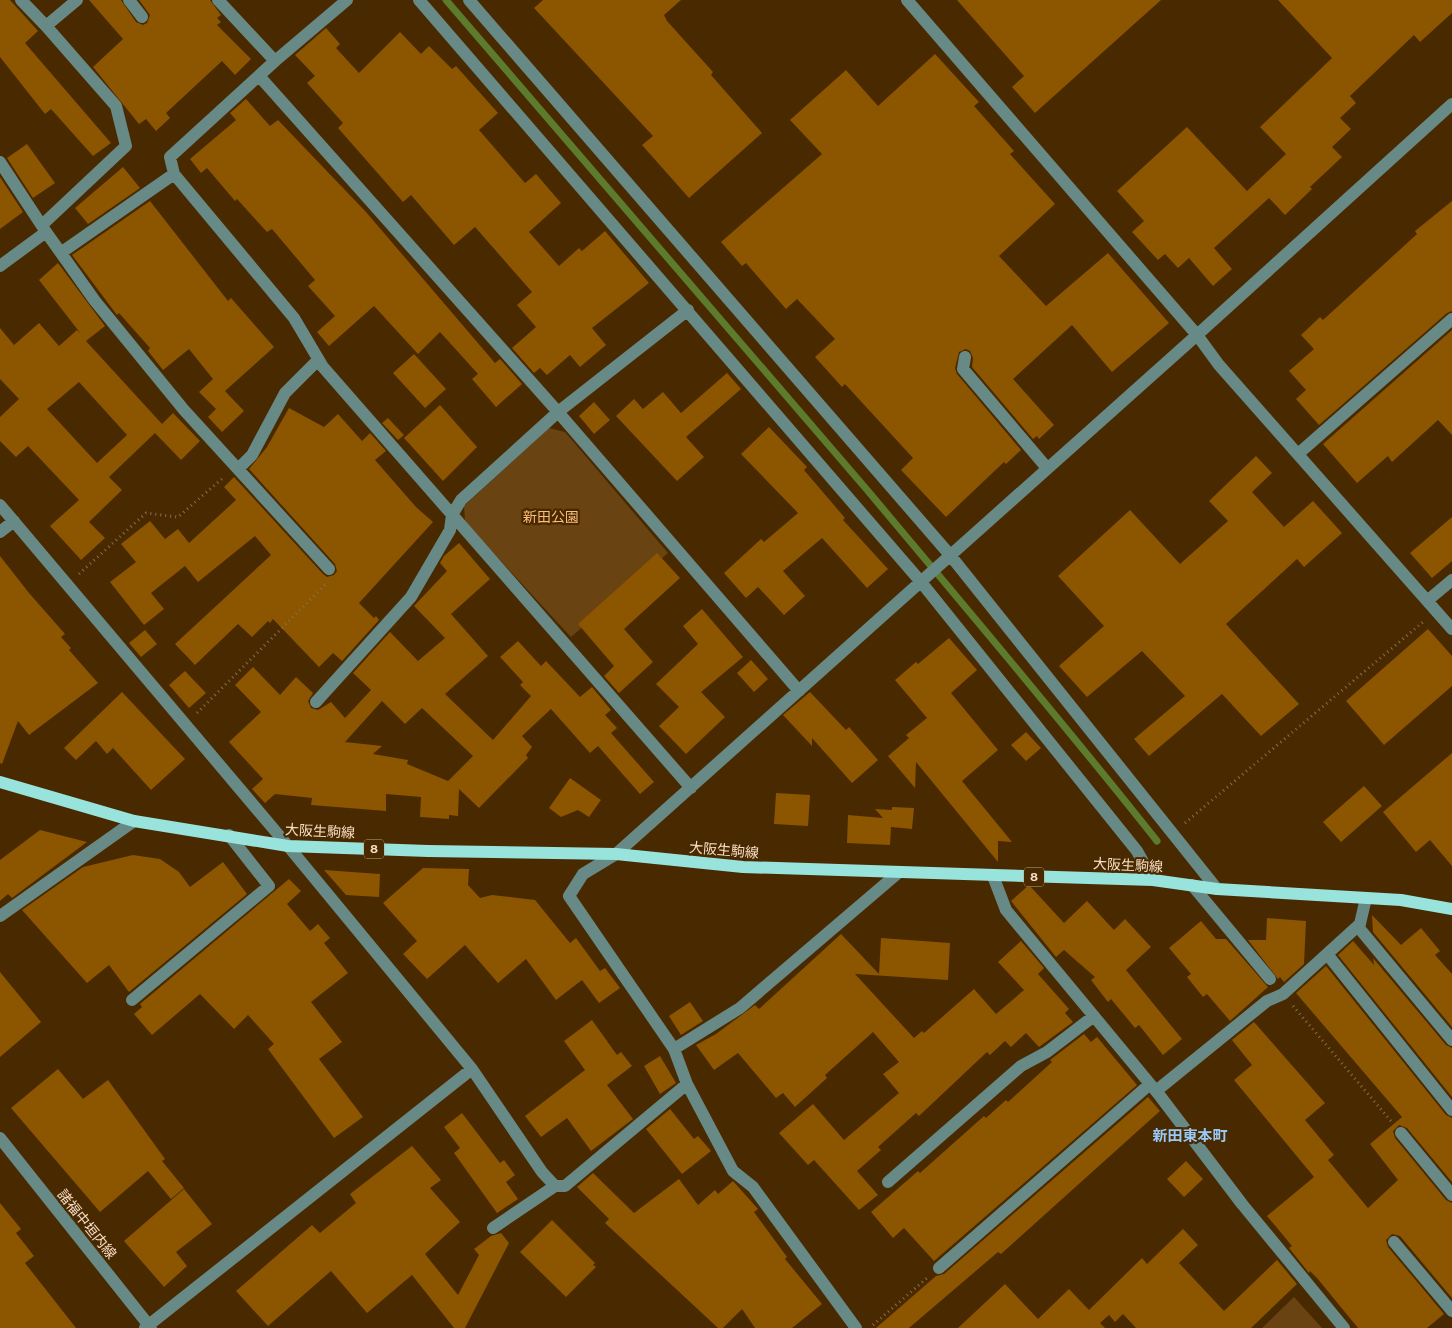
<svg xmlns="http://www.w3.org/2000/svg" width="1452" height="1328" font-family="'Public Sans','Noto Sans JP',sans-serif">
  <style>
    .green { fill: #6a4312 }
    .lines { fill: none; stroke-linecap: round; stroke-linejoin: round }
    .stream { stroke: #5d7b2d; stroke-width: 7 }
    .building { fill: #8c5500; fill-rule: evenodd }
    .path { stroke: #8b6e4b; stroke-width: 3; stroke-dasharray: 1 4; stroke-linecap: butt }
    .minor { stroke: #678a86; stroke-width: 12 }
    .major { stroke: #98e3db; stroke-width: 12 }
    .labels { text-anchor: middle; stroke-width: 4.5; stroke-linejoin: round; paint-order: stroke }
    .shield { fill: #492900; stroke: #c3a789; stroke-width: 1 }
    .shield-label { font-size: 12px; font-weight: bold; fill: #f7ddc4 }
    .park-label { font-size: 14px; fill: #febe7a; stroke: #492900 }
    .street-label { font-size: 14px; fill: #f7ddc4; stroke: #492900 }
    .neighbourhood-label { font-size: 15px; font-weight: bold; fill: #9ac9f5; stroke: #492900 }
  </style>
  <rect width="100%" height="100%" fill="#492900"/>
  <path class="green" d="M549,428L565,432L668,553L571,637L465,522L464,506Z
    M1294,1297L1322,1328H1262Z"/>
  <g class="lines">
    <path class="stream" d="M446,0C588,163 728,327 868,491C965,607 1063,722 1157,841"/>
  </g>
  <path class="building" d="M0,0H10L38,31L25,43L111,143L93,156L51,109L45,114L0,57Z
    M89,0H121L136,22L143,25L147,23L150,15L139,0H210L221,15L217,18L221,22L217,25L251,59L235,75L222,61L166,113L170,118L156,131L146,119L139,124L93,67L123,39Z
    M543,0H681L664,15L667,21L713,72L711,75L762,133L689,198L642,145L653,136L534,8Z
    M957,0H1161L1035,113L1012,87L1024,76Z
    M1278,0H1452V13L1420,42L1414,35L1350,96L1356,103L1340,118L1351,129L1332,147L1342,157L1310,187L1312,189L1285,215L1269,198L1214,248L1232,269L1213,286L1189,258L1178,268L1165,254L1158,260L1132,232L1144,221L1117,191L1187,127L1247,191L1286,154L1260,127L1332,58Z
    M326,28L340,44L336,48L359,73L400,32L421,54L429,46L452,69L456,66L498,113L479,130L525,183L536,174L561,203L529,232L559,266L579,248L582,251L605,231L649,283L592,328L606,345L580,367L570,355L547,375L540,368L534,373L512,348L536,327L517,305L532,292L475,227L454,245L411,195L403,202L338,128L343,123L307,83L315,76L295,55Z
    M935,54L979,102L974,106L1014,151L1010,154L1055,204L999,256L1046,306L1108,253L1169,323L1112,372L1072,325L1013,379L1054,425L1039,439L1037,436L1033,439L972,367L973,358L970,351L966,349L959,352L955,368L957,374L1021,450L1006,464L1004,462L946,517L901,470L913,458L845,384L842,387L815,357L835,339L797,299L786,309L746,263L742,266L721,242L822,154L790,120L846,70L878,106Z
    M246,99L270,126L278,120L366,212L495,363L500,359L522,384L496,407L472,379L478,374L440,332L418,354L374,306L329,346L317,332L335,316L308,286L315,280L272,229L267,232L237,199L235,201L207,168L201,173L190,159L236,120L230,113Z
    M27,144L55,183L33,198L7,158Z
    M123,167L140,188L88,224L75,208Z
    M0,177L23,212L0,229Z
    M150,201L228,301L231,298L274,347L225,391L244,411L222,432L208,417L216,409L199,392L213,379L189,349L163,370L148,351L150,348L119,313L117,315L72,255Z
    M1452,201V311L1447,313L1319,425L1296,399L1306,390L1289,371L1314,349L1301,335L1320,317L1323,320L1417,234L1415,231Z
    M58,263L105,326L86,341L162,424L173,413L200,441L181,460L155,433L109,477L122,490L89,522L105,538L81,560L50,526L79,500L28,446L16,457L0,441V417L19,399L0,379V328L14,345L39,323L59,346L77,330L81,334L39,280ZM79,382L127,435L97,463L47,409Z
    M1452,330V435L1438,420L1392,462L1388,456L1357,483L1323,444Z
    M414,354L446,389L425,408L393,373Z
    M727,373L741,389L686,437L704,457L677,481L616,416L634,399L643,409L663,392L681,413Z
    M594,402L610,420L594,434L579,416Z
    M440,405L477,447L443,481L404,438Z
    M289,408L324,427L338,414L362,441L370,433L386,451L375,460L416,507L433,522L359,603L374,618L376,616L379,620L342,661L333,653L319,667L273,619L270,623L268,621L252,637L238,624L195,665L175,644L271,555L255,536L198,582L185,566L151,593L164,609L144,625L110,582L136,562L121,544L150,521L165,539L178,529L189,543L236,500L224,487L234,477L323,574L327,577L334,575L337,571L335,564L249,469L267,447Z
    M388,418L404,435L398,440L382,423Z
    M769,427L807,467L804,470L845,518L843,520L888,569L867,588L822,538L783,571L805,596L784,615L758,587L746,598L724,573L761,539L764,542L798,513L741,454Z
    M1256,456L1272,473L1252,492L1284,527L1313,501L1342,533L1304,567L1297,559L1226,624L1299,704L1261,736L1222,694L1149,756L1134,739L1185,696L1142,651L1087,697L1059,666L1104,626L1058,576L1130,510L1180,564L1228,521L1209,501Z
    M1452,517V561L1432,578L1410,553Z
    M459,543L490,579L451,614L488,656L445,694L493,740L531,696L520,685L523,682L500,657L518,641L541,666L546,661L580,697L592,687L611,710L605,715L617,728L611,733L654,782L640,794L598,746L590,753L551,709L522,736L532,747L526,755L528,758L479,808L459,789L458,816L449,815V819L420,817L421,797L386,794V811L311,805L312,798L275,794L265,803L252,789L263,779L229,742L261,712L235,685L253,667L280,695L296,677L313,693L308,701L311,708L318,710L331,702L345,718L371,690L353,673L390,632L418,661L445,638L414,606L447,571L440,563L444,556ZM382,701L405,724L422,708L473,756L448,781L407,764L408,760L373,754L382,746L345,742Z
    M657,553L680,578L624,629L653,662L619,693L604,676L614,666L578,624Z
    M0,556L29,593L65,634L61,637L71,648L69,650L98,683L29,735L18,721L2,764L0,763Z
    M702,609L743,657L701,692L725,717L686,754L659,726L679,707L656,684L698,644L683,626Z
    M1428,629L1452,656V686L1384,745L1346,701Z
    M145,630L157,644L141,657L129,643Z
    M949,638L977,670L951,693L998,750L962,781L1012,842L998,841V862L916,762L915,788L888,756L909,738L906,735L927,718L895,680L916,662L918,664Z
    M751,660L768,679L754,692L737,673Z
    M185,671L206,693L189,708L169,685Z
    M122,692L185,759L151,790L113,748L107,754L96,741L76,760L64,748Z
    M810,692L846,730L849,727L878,760L852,783L812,738V746L783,715Z
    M1026,732L1041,748L1026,761L1011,745Z
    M1452,753V866L1430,840L1416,852L1383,812Z
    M570,778L601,800L589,817L578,810L561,817L549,808Z
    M1364,786L1382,806L1341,842L1323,822Z
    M776,793L810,795L808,826L774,824Z
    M892,807L914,808L912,829L891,827L890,845L847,843L848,815L883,818L875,809L892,810Z
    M40,830L87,842L12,898L8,894L0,901V860Z
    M133,855L160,859L179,872L190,887L223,862L247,894L129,992L109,965L87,983L22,910L83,867Z
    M423,868L469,869L468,885L480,898L492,895L535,900L570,943L576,938L600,971L605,968L620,988L599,1003L582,980L556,1000L526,959L498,983L465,945L427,979L403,954L417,941L383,903Z
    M324,870L380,874L379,897L346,895Z
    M289,879L301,891L287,904L310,931L318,924L330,938L324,943L348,973L311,1002L342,1042L319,1059L363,1117L334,1138L268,1049L274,1044L248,1015L234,1029L200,994L152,1035L134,1014L142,1007L140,1004Z
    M1029,885L1064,923L1087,901L1114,930L1125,919L1151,947L1126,970L1182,1039L1163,1055L1139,1025L1135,1028L1111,999L1108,1002L1091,980L1095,977L1064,950L1056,957L1011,901Z
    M1372,915L1401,945L1421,928L1440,951L1435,955L1452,974V1027L1373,932Z
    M1267,918L1306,921L1304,964L1284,982L1280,977L1278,979L1248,940H1266Z
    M1201,921L1216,939H1226L1268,987L1230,1021L1207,994L1203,997L1187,977L1191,974L1169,948Z
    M841,934L879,974L881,938L950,943L948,980L855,974L914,1038L922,1031L924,1033L974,989L996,1014L1024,990L998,962L1021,941L1044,968L1038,974L1069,1009L1065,1013L1073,1022L1039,1047L1026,1033L1011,1047L1005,1041L990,1055L987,1052L919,1116L916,1113L878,1147L881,1150L857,1171L878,1195L859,1210L814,1160L808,1165L779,1133L813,1104L844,1140L899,1093L883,1074L899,1062L873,1032L825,1075L827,1078L795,1107L783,1093L776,1098L738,1053L714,1070L696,1045L716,1034L755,1005L759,1009Z
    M1353,941L1374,965L1373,958L1446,1045L1452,1048V1097L1338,955Z
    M1326,966L1446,1115L1452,1118V1182L1407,1128L1399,1125L1393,1131L1395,1138L1446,1200L1452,1203V1298L1400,1236L1392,1234L1386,1240L1388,1247L1444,1314L1427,1328H1358L1317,1278L1310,1271L1309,1273L1289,1248L1292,1246L1267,1216L1314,1177L1234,1080L1252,1065L1232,1040L1254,1022L1325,1103L1305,1120L1334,1155L1328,1160L1368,1208L1398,1180L1370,1144L1402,1117L1296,993Z
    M0,972L41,1022L0,1057Z
    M690,1002L703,1021L681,1035L669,1016Z
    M592,1020L617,1055L621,1052L632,1066L607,1085L633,1119L591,1151L567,1118L541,1137L525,1116L585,1070L564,1041Z
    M1084,1034L1091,1042L1097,1037L1137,1085L934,1261L904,1228L893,1238L871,1212L918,1171L920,1173L984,1116L986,1118L1006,1100L1008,1102L1052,1062L1050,1060Z
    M660,1056L676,1083L660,1094L644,1066Z
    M58,1069L83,1099L108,1080L165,1159L162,1161L184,1188L171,1199L148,1171L100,1212L11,1108Z
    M1148,1097L1160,1111L1001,1254L998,1252L909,1328H876L936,1276L944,1274Z
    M670,1109L694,1139L698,1136L711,1151L682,1174L646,1129Z
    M462,1113L500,1163L504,1160L515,1175L506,1182L518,1199L497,1213L454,1153L460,1148L444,1127Z
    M412,1146L441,1180L430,1188L460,1222L425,1254L458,1295L479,1255L474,1249L491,1236L501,1233L509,1243L465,1328H454L412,1275L367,1313L331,1271L268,1326L236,1291L312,1225L320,1233L356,1203L350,1194Z
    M1186,1161L1203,1179L1184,1197L1167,1179Z
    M593,1173L634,1213L679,1179L698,1205L715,1190L718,1194L733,1181L758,1209L754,1212L787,1257L785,1259L822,1304L792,1328H755L742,1309L723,1328H718L605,1223L609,1219L577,1187Z
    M184,1189L212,1224L176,1252L187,1266L164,1287L124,1241Z
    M0,1203L21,1229L16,1233L34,1256L25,1263L76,1328H0Z
    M552,1220L595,1263L593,1265L596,1267L566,1297L520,1252Z
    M1183,1229L1198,1245L1179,1263L1224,1311L1277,1260L1297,1284L1251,1328H1136L1123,1314L1115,1322L1109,1315L1100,1323L1105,1328H958L1005,1284L1038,1319L1069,1289L1089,1310L1142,1258L1147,1264Z"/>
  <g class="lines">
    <path class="path" d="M79,574L146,513L178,517L224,477
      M197,713L325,585
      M1185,823L1423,622
      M1293,1006L1391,1121
      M873,1325L927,1278"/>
    <path class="minor" d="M21,0L46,26L77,0
      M129,0L142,17
      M218,0L275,61
      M347,0L275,61L170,157L174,174L294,318L323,367L691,788
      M419,0L921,582L1137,851L1153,880
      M469,0L950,555L1217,889
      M907,0L1197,335L1219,365L1452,629
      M260,77L558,412L799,691
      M0,162L46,232L95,301L184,410L329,569
      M42,225L126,146L116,106L46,26
      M62,252L174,174
      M0,266L46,232
      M965,357L963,369L1047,468
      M1298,454L1452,319
      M238,469L252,455L285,393L318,360
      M0,505L288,846L472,1069L542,1172L555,1186H565L687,1084
      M0,532L14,521
      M1427,601L1452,580
      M316,702L411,597L450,530L452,515L461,500L558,412L688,310
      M993,876L1006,910L1160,1096L1242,1204L1344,1328
      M1192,885L1270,979
      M1366,898L1359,928L1452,1040
      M0,916L134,821
      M1327,954L1452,1110
      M132,1000L269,886L229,835
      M674,1049L740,1008L898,873
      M1156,1091L1267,1001L1283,994L1360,924
      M1401,1133L1452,1195
      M0,1138L151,1328
      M888,1182L1021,1066L1047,1052L1094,1016
      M493,1228L555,1186
      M1394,1242L1452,1311
      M939,1268L1150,1084
      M145,1328L472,1069
      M856,1328L753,1187L733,1171L687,1084L674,1049L569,896L583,874L616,854L1197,335L1452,104"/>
    <path class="major" d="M0,782L134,821L288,846L428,851L616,854L743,867L1153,880L1217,889L1401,900L1452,909"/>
  </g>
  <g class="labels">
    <g class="shield">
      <rect x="364" y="839.5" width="20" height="19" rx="4"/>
      <rect x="1024" y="867.5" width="20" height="19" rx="4"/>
    </g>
    <g class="shield-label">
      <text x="374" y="853">8</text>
      <text x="1034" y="881">8</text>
    </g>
    <g class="park-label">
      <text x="551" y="522">新田公園</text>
    </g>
    <g class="street-label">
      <text transform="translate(320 831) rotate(3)" y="5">大阪生駒線</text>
      <text transform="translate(724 850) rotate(5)" y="5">大阪生駒線</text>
      <text transform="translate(1128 865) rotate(3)" y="5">大阪生駒線</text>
      <text transform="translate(87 1224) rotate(51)" y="5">諸福中垣内線</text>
    </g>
    <g class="neighbourhood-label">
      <text x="1190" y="1141">新田東本町</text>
    </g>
  </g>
</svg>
